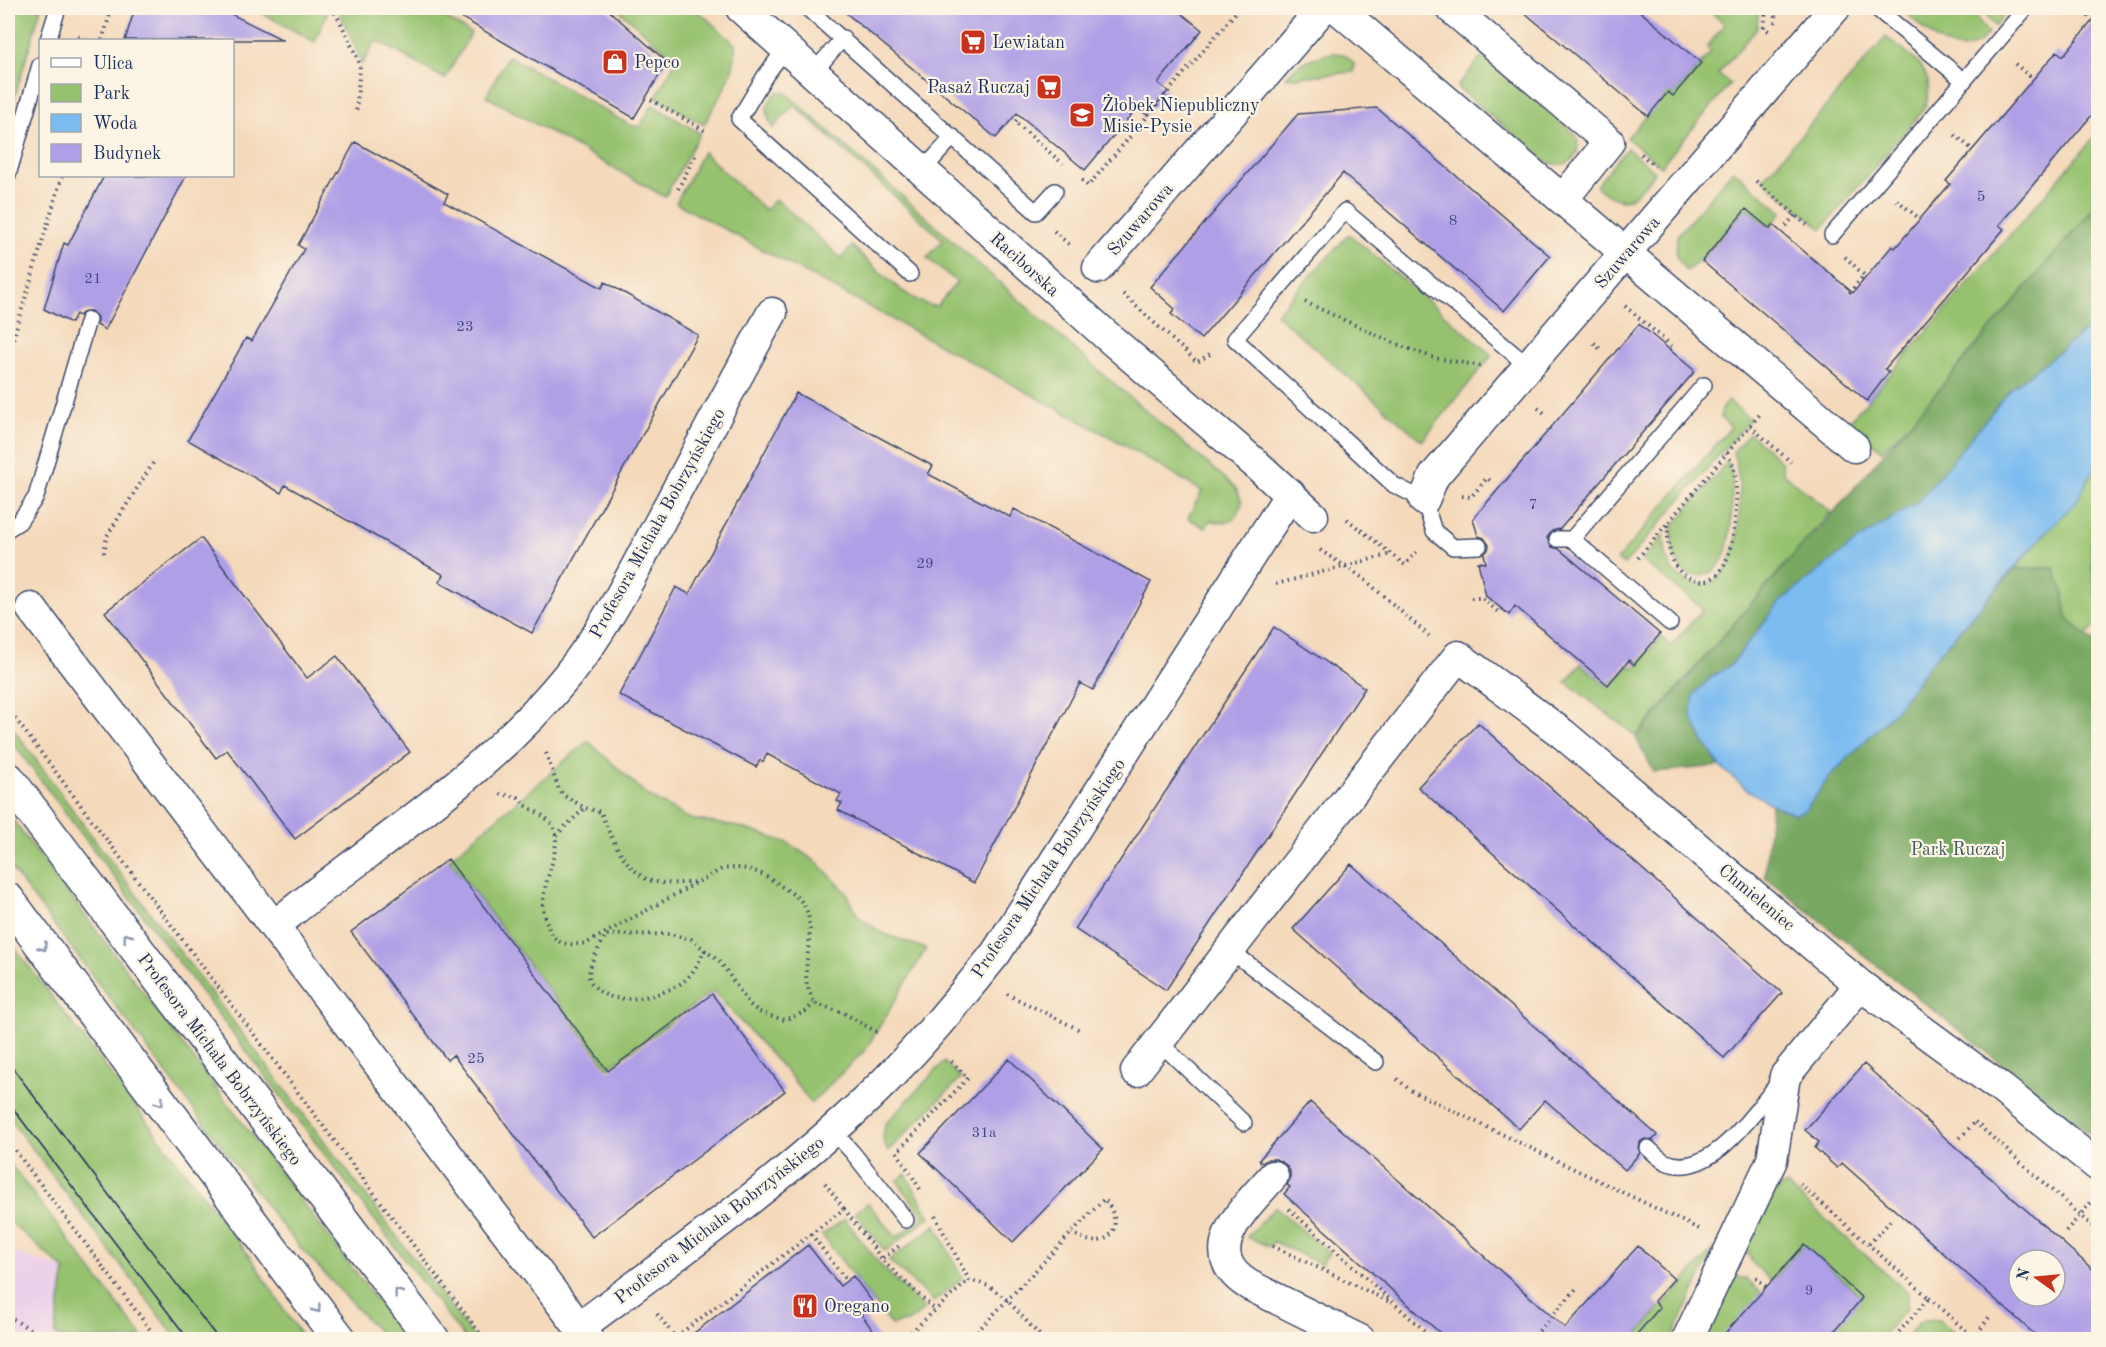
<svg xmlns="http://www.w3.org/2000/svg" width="2106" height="1347" font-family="'Old Standard TT',serif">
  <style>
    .built { fill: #edd0e9 }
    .green { fill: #96c26f; stroke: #587866; stroke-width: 1.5 }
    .forest { fill: #78a862; stroke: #4a6c60; stroke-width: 1.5 }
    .water { fill: #7bbcf0; stroke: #4b76a7; stroke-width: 1.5 }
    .building { fill: #af9fe6; fill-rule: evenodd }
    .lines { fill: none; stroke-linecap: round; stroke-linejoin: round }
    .lane-casing { stroke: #3c486c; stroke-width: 18 }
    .street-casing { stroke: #3c486c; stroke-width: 33 }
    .secondary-casing { stroke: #3c486c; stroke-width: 36 }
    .path { stroke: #3c486c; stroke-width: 4; stroke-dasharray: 1.5 4.5; stroke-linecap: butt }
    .lane { stroke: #fff; stroke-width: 15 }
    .street { stroke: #fff; stroke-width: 30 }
    .secondary { stroke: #fff; stroke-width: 33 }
    .tram { stroke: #1b2f5e; stroke-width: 1.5 }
    .oneway { stroke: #8d97ae }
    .labels { text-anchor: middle; stroke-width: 4.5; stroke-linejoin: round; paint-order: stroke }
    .number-label { font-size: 15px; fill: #404b80 }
    .poi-label { font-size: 18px; fill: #1b2f5e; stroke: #fcf5e5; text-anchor: start }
    .street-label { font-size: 18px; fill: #1b2f5e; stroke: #fcf5e5 }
    .park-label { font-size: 18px; fill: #405b63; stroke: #fcf5e5 }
  </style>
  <rect width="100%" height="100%" fill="#fcf5e5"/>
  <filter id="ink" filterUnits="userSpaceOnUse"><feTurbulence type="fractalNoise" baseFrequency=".0167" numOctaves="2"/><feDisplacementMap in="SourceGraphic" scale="12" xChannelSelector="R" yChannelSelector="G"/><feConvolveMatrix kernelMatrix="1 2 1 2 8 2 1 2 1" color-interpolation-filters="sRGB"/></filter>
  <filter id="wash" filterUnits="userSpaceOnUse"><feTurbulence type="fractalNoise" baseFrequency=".008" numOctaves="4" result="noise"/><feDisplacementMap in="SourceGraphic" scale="24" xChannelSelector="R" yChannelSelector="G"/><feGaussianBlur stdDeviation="1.35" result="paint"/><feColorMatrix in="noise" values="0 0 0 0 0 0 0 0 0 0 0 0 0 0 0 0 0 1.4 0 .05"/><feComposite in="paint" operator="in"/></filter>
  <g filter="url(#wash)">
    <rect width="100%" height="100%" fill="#f4d9bb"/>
    <path class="built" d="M8,1250L99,1281L144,1339L8,1340Z"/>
    <path class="green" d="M8,8H41L8,120Z
      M260,8H329L315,42L258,11Z
      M338,8H428L471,33L445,79L376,40L362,64Z
      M616,8H695L735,44C738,73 717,100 704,125L656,97L676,60Z
      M1706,8H1759L1757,28L1718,74L1730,84L1661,166L1627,138L1668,92L1673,96L1711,52L1707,47L1725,24Z
      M1910,8H1974L1980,23L1988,34C1960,69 1929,33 1905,12Z
      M1984,8H2011L1995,26L1988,18Z
      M1886,37C1912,59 1940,70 1924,109L1822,229L1763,179Z
      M1333,53L1344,54L1354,63V72L1285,78C1299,62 1312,57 1333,53Z
      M1483,55L1576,135C1584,159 1565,172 1544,160L1457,87Z
      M508,56L630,125L640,127L652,105L700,133L665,197L486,96Z
      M778,92H784L788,95L1098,370L1235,487L1242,501C1239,519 1229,527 1211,520L1205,528L1188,518L1202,491L1112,438L676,203L703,152L765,210L776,199L841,258L852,246C870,263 912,307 937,306L957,282L927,258L943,240L794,105L773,128C764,113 765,102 778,92Z
      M2098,133V203L1916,417L1882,451L1848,423Z
      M1627,148L1655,172C1633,198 1626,212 1596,186Z
      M1733,170L1782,212L1770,227L1746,208L1701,260L1686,271L1676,256L1677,236Z
      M1349,234L1492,355L1422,441L1276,314Z
      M1729,401L1750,419L1624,565L1617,560L1731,427L1721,418C1719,411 1725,406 1729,401Z
      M1749,433L1781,461L1783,473L1831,512L1636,736L1566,682L1581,664L1608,687L1629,665L1634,668L1661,637L1671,646L1703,609L1642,561L1664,535C1665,545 1664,556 1670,566C1680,585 1710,592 1723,573C1743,546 1743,483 1733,452Z
      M2098,461V522L2094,527L2095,592L2098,601V624L2086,636L2067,618L2063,591L2054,568L2015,569L2044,534L2076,502Z
      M1727,462C1734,472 1732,485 1732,497C1731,518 1732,541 1722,561C1713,578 1688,583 1678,564C1672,553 1672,540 1672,528Z
      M8,722L100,847L475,1339H465L45,786L8,736Z
      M588,741L648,796L690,819L739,827L786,842L817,862L847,893L858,916L882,933L926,949L866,1049L811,1103L792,1078L713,991L608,1068L449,859Z
      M8,814L406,1339H385L298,1245L278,1221L8,864Z
      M8,939L253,1261L303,1339H177L8,1117Z
      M944,1062L961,1078L888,1151L883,1140L885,1124Z
      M8,1161L144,1339H64L55,1334L65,1270L8,1220Z
      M906,1174L930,1217L885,1251L855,1213L868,1203L896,1237L924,1217L897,1181Z
      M1787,1185L1907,1292V1308L1879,1339H1827L1862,1297L1804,1245L1772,1281L1754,1265L1746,1248L1774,1188Z
      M1275,1207L1329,1253L1321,1264L1273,1241L1270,1247L1247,1237Z
      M845,1219L881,1266L925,1309L909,1321L891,1325L822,1235Z
      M936,1225L962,1278L934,1302L889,1260Z
      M1714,1248L1672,1339H1633Z
      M1732,1276L1747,1279L1761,1293L1743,1339L1702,1340Z
      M1939,1320L1961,1339H1904L1921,1321Z"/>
    <path class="forest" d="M2098,203V314L2087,330L2012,388L1918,503L1857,541L1780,602L1731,665L1709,679L1703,740L1720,766L1654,772L1636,738L1814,531L1816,533Z
      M2098,522V601C2092,585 2087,535 2098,522Z
      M2054,568L2063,591L2067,618L2086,636L2098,643V1140L1765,877L1771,804L1795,814L1806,809L1830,776L1895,711L1933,660L2015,569Z"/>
    <path class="water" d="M2098,314V461L2076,502L2044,534L1933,660L1895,711L1830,776L1806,809L1795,814L1771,804L1746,789L1720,766L1703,740L1691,716L1694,695L1709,679L1731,665L1780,602L1857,541L1918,502L2012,388L2087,330Z"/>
    <g id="blocks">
      <path class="building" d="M135,8H219L283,40H125Z
        M445,8H606L667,62L634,118Z
        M840,8H1175L1202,30L1158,83L1168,91L1147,115L1137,108L1085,170L1017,113L996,138Z
        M1519,8H1636L1701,63L1673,96L1668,92L1648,116Z
        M2098,14V108L1999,225L2004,229L1885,369L1889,372L1867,401L1702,261L1746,209L1770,229L1773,225L1853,293L1892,246L1895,248L1950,184L1946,181L2057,51L2063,56Z
        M1377,108L1550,256L1504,311L1343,173L1201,339L1171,314L1175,309L1150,287L1298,114Z
        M355,142L448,194L444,202L602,288L605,282L698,335L532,633L439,582L444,575L285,485L281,493L188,440L246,338L252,341L304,249L298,245Z
        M104,176H186L105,330L97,325V317L91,311H85L79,316L76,314L71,323L44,309L64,243L68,245Z
        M1639,324L1695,371L1560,529L1552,531L1547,538L1552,547L1559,549L1660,634L1634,665L1629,660L1608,685L1515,606L1509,615L1486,596L1478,562L1486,563L1484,554L1488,550L1489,545L1484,538L1478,536L1473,519Z
        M796,393L933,466L928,474L1010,517L1014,509L1151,582L1093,690L1080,683L974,883L838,810L842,803L837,801L841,794L767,754L763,762L760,760L756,767L619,695L676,587L689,594Z
        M201,538L307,678L337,656L410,752L295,839L227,750L216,758L105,612Z
        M1274,627L1365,688L1166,990L1075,929Z
        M1478,723L1782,993L1724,1058L1418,787Z
        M448,859L608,1071L712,994L785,1091L592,1237L453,1055L447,1060L351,932Z
        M1351,864L1657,1135L1653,1140L1645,1139L1641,1141L1638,1147L1640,1153L1625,1170L1545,1100L1519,1129L1293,929Z
        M1009,1059L1103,1149L1013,1242L920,1153Z
        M1864,1064L1942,1135L2098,1274V1340H2041L1842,1163L1837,1168L1815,1148L1819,1142L1805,1130ZM2019,1260H2055V1296H2019Z
        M1310,1102L1565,1328L1638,1246L1674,1279L1654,1301L1660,1307L1632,1340H1448L1284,1194L1290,1187L1287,1185L1290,1179V1171L1285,1164L1276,1159H1268L1262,1163L1259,1160Z
        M808,1245L840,1286L853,1276L874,1304L861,1314L880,1340H685Z
        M1804,1245L1862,1298L1827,1340H1719Z"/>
    </g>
  </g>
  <g filter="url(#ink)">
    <use href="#blocks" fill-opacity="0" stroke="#3c486c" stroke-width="1.5"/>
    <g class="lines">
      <g class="lane-casing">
        <path id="lane" d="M807,8L1036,212L1055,191
          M1876,8L1964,81
          M48,40L58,8
          M786,48L765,76L739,119L910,274
          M813,73L843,38
          M922,171L953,137
          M8,175L40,65
          M1832,235L2026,8
          M8,529L19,522L36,497L88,320
          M1557,539H1572
          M1479,546L1453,547L1434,531L1424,500L1394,485L1235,339L1345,211L1529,367
          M1670,623L1572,539L1704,385
          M1230,950L1376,1062
          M1159,1042L1244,1123
          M833,1131L853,1153L906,1220
          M1648,1148C1654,1153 1660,1160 1666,1162C1710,1181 1756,1110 1779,1082"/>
      </g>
      <g class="street-casing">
        <path id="street" d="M741,8L1107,336L1257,465L1313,516
          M1337,8L1854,447
          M1451,8L1609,142L1563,199
          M1098,268L1323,8
          M1424,500L1434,476L1835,8
          M31,608L589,1340
          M274,926C373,845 486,776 567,676C603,632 630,579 656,529C695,457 732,384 772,313
          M1136,1071L1458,656L1563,734L1860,985L2002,1089L2098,1166
          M1273,1176C1246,1207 1195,1252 1249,1285L1360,1340
          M580,1327C678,1254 780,1182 869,1097C915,1053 956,1003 996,953L1290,494
          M1687,1340L1772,1160L1785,1076L1860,985"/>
      </g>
      <g class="secondary-casing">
        <path id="secondary" d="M8,779L433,1340
          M8,900L340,1340"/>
      </g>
      <path class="path" d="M331,8L338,17L360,64L356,114
        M1766,8L1764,28L1770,32
        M2079,8L2093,20
        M1775,23L1777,8
        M78,37L89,40
        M102,40L112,8
        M2015,64L2033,79
        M651,100L707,132
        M1021,116L1015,122L1063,164
        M1955,135L1973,150
        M1641,154L1655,166
        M1082,180L1088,186L1237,11L1232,8
        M1756,181L1807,225
        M678,189L697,152
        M1897,200L1920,219
        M1786,226L1795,215
        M1054,231L1071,246
        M1845,257L1864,275L1847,296
        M1123,294L1197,362L1212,353
        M1305,302L1401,346L1435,358L1482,366
        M1625,306L1673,347L1670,350
        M1594,343L1602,351
        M8,356L62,176
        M1538,408L1547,415
        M1750,426L1791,462
        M1462,496L1471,497L1487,478L1491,481
        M1347,519L1405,565L1417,551
        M1668,525C1667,547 1671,576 1697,580C1705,582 1713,579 1718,574C1736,556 1739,494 1734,470C1733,464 1730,459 1727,453
        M1320,550L1363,578L1429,636
        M104,553L107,536L153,463
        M1638,558L1761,413
        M1276,584L1391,554
        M1471,598H1482L1498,612L1501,609
        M8,709L485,1340
        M546,753L559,790L565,796L585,808L601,812C608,833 626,871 649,880C664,885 680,883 696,882
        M500,794L518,797C527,812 554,814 556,836C557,859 543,882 543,905C543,911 545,918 547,923C553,945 567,946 587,943L722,869C745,866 759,870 778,884C785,889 794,894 800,900C820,921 802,960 807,985C809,991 812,997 814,1003L844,1013L880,1034
        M556,835L585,808
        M705,950C699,961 694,973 684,981C665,996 616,1008 597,989C593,985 588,980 589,973C591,960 600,946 606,935L669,934L691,939L721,963L749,1004L759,1012L784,1020L805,1012L814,1003
        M1007,994L1082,1031
        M1397,1079L1410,1090L1701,1230
        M1975,1122L2098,1231
        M1960,1138L1975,1122
        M8,1141L158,1340
        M825,1183L844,1209
        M1800,1184L1929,1298L1892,1340
        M920,1189L897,1152L968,1078L951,1061
        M1289,1209L1435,1340
        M935,1216L969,1280L989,1286L1007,1300L1044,1340
        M2066,1231L2093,1200
        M811,1234L846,1280
        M1869,1244L1892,1219
        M1273,1246L1392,1303
        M883,1258L899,1246
        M1756,1277L1766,1287
        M1929,1298L1974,1338L1990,1316
        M657,1314L675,1337
        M8,1316L48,1340
        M672,1340L844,1209L885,1263L934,1309
        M902,1340L969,1280
        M969,1340L1104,1199C1116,1212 1122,1235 1099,1241C1090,1243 1080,1237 1072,1233
        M1531,1340L1577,1288"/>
      <use href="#lane" class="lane"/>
      <use href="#street" class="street"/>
      <use href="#secondary" class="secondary"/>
      <path class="tram" d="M8,1062L219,1340
        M8,1102L189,1340"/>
    </g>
    <defs><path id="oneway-chevron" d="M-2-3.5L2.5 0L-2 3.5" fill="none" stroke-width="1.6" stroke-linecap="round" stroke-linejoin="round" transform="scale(1.5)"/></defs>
    <g class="oneway">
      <use href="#oneway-chevron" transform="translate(127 937) rotate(-127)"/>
      <use href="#oneway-chevron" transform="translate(43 947) rotate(53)"/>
      <use href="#oneway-chevron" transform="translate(160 1102) rotate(53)"/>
      <use href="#oneway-chevron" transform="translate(398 1293) rotate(-127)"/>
      <use href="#oneway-chevron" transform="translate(317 1309) rotate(53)"/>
    </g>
  </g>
  <defs>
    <g id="supermarket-square" transform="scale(1.35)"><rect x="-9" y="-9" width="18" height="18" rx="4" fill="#c8321e" stroke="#fcf5e5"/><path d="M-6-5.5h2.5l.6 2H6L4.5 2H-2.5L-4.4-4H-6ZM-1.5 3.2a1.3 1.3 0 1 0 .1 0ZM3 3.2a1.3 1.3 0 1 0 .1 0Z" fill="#fff"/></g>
    <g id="shop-square" transform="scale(1.35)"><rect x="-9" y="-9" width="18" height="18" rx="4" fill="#c8321e" stroke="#fcf5e5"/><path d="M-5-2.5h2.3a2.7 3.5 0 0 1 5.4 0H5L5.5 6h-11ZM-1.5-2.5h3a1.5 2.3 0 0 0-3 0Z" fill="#fff"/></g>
    <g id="school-square" transform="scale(1.35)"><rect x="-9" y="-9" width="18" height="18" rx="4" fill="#c8321e" stroke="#fcf5e5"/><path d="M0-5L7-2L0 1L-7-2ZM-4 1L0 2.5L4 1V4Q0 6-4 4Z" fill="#fff"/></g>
    <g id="restaurant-square" transform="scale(1.35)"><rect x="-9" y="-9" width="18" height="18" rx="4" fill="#c8321e" stroke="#fcf5e5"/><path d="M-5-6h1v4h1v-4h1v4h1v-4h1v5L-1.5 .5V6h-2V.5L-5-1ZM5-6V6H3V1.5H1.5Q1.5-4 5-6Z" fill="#fff"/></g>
  </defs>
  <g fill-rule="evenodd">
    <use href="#supermarket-square" x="973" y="42"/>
    <use href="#shop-square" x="615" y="62"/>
    <use href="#supermarket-square" x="1049" y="87"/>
    <use href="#school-square" x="1082" y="115"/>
    <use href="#restaurant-square" x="805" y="1306"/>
  </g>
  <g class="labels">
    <g class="number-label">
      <text x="1981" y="201">5</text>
      <text x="1453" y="225">8</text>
      <text x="93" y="283">21</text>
      <text x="465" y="331">23</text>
      <text x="1533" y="509">7</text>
      <text x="925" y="568">29</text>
      <text x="476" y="1063">25</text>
      <text x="984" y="1137">31a</text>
      <text x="1809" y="1295">9</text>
    </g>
    <g class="poi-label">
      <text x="992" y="48">Lewiatan</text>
      <text x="634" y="68">Pepco</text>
      <text x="1030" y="93" text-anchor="end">Pasaż Ruczaj</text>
      <text x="1102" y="111">Żłobek Niepubliczny<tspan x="1102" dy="21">Misie-Pysie</tspan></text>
      <text x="824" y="1312">Oregano</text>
    </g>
    <g class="street-label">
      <text transform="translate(1140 219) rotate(-49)" y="6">Szuwarowa</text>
      <text transform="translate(1627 252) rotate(-49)" y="6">Szuwarowa</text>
      <text transform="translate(1025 264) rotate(42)" y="6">Raciborska</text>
      <text transform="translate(657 523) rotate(-61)" y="6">Profesora Michała Bobrzyńskiego</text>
      <text transform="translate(1048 868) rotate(-56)" y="6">Profesora Michała Bobrzyńskiego</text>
      <text transform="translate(1757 897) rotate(40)" y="6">Chmieleniec</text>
      <text transform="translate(220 1059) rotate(53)" y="6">Profesora Michała Bobrzyńskiego</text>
      <text transform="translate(719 1220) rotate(-38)" y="6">Profesora Michała Bobrzyńskiego</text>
    </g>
    <g class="park-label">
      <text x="1958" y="855">Park Ruczaj</text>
    </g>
  </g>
  <rect width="2106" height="1347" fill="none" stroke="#fcf5e5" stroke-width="30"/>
  <rect x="39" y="39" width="195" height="138" fill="#fcf5e5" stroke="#a2a6af" stroke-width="1.5"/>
  <rect x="51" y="58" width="30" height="9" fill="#ffffff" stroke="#a2a6af" stroke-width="1.5"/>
  <text x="93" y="69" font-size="18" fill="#1b2f5e">Ulica</text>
  <rect x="51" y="84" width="30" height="18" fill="#96c26f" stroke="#a2a6af" stroke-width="1.5"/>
  <text x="93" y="99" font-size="18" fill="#1b2f5e">Park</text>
  <rect x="51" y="114" width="30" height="18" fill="#7bbcf0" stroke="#a2a6af" stroke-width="1.5"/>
  <text x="93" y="129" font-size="18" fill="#1b2f5e">Woda</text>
  <rect x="51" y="144" width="30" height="18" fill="#af9fe6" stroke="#a2a6af" stroke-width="1.5"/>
  <text x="93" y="159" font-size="18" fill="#1b2f5e">Budynek</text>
  <g transform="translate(2037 1278) rotate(285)"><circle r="28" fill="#fcf5e5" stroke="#a2a6af" stroke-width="1.5"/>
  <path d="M0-4.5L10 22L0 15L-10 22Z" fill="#c8321e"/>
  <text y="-9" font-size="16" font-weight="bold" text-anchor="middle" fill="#1b2f5e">N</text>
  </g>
</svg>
